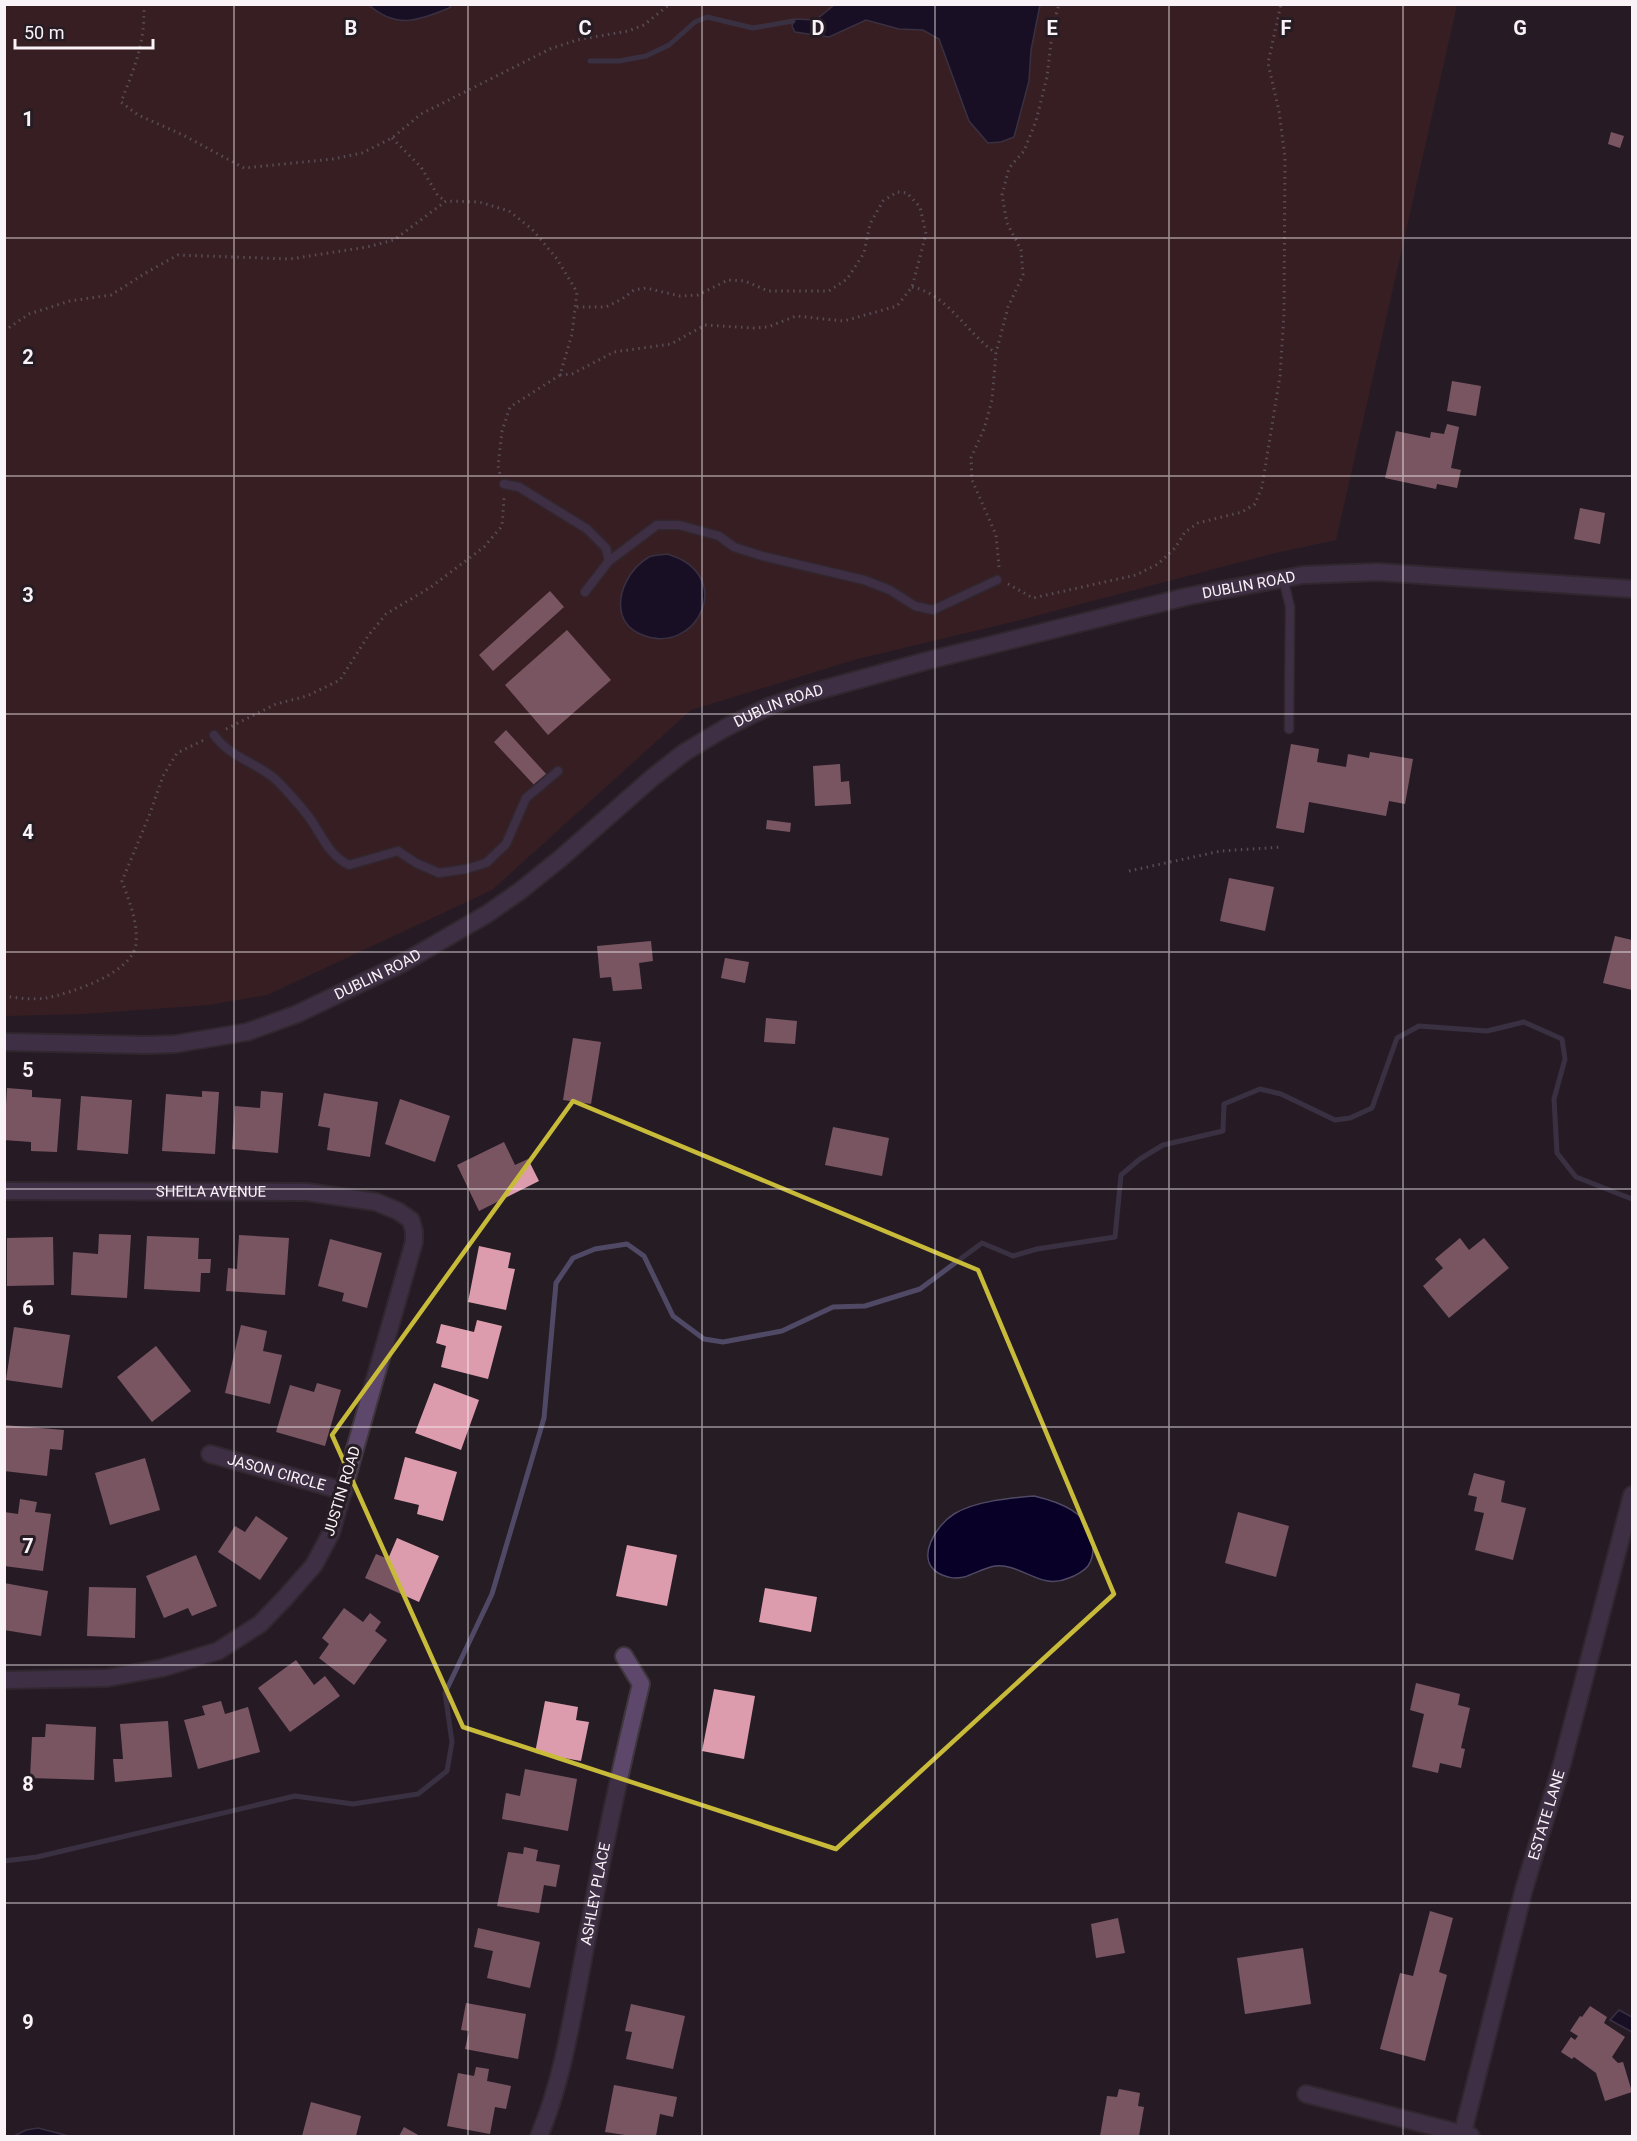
<svg xmlns="http://www.w3.org/2000/svg" width="1637" height="2141" font-family="Roboto,sans-serif">
  <style>
    .green { fill: #4d221f }
    .water { fill: #080026; stroke: #504965; stroke-width: 1.5 }
    .lines { fill: none; stroke-linecap: round; stroke-linejoin: round }
    .stream { stroke: #504965; stroke-width: 5 }
    .building { fill: #dd9cae }
    .service-casing { stroke: #3f363d; stroke-width: 11 }
    .minor-casing { stroke: #3f363d; stroke-width: 20 }
    .path { stroke: #928990; stroke-width: 3; stroke-dasharray: 1.5 4.5; stroke-linecap: butt }
    .service { stroke: #5d486c; stroke-width: 8 }
    .minor { stroke: #5d486c; stroke-width: 16 }
    .marked { fill: none; stroke: #c9bb3a; stroke-width: 4.5; stroke-linejoin: round }
    .grid { fill: none; stroke: #f9f2f7; stroke-width: 1.5; stroke-opacity: 0.55 }
    .labels { text-anchor: middle; stroke-width: 6; stroke-linejoin: round; paint-order: stroke }
    .street-label { font-size: 15px; fill: #f9f2f7; stroke: #261c24 }
    .grid-label { font-size: 20px; text-anchor: middle; font-weight: bold; fill: #f9f2f7; stroke: #261c24; stroke-width: 6; stroke-linejoin: round; paint-order: stroke }
  </style>
  <rect width="100%" height="100%" fill="#261c24"/>
  <path class="green" d="M5,5H1457L1336,540L1275,553L1008,623L857,659L691,710L492,890L267,995L208,1005L82,1014L5,1016Z"/>
  <path class="water" d="M369,5H452L449,8C418,21 396,29 369,5Z
    M834,5H1040L1031,50L1029,81L1014,137L1001,142L988,143L969,121L939,39L923,30L899,29L866,20L829,37L795,32L792,26L794,19L816,20Z
    M667,554C738,574 697,659 640,634C631,630 625,624 622,615C616,593 630,568 649,557C654,555 662,555 667,554Z
    M1034,1496C1060,1502 1091,1513 1093,1544C1093,1552 1093,1559 1088,1566C1084,1571 1075,1576 1069,1578C1040,1591 1022,1563 995,1566C984,1568 974,1574 964,1577C954,1579 948,1578 938,1573C915,1559 936,1525 954,1514C975,1501 1010,1498 1034,1496Z
    M1619,2010L1632,2017V2032L1610,2020Z
    M38,2128L69,2136H14L26,2130Z"/>
  <g class="lines">
    <path class="stream" d="M590,61H619L646,56L669,45L695,22L707,17L753,28L793,21
      M4,1861L37,1857L295,1796L353,1804L418,1794L447,1771L452,1742L445,1693L492,1594L544,1418L556,1283L573,1258L595,1249L627,1244L644,1256L673,1316L704,1339L723,1342L782,1331L833,1307L865,1306L920,1289L982,1243L1013,1256L1037,1249L1115,1237L1121,1175L1140,1159L1163,1145L1223,1131L1224,1104L1260,1089L1281,1094L1335,1120L1350,1118L1372,1108L1397,1038L1419,1026L1487,1031L1524,1022L1562,1039L1565,1059L1554,1099L1557,1153L1576,1177L1632,1199"/>
  </g>
  <path class="building" d="M1611,132L1624,136L1620,148L1608,144Z
    M1452,381L1481,386L1476,416L1447,411Z
    M1447,424L1459,427L1451,468L1461,470L1457,488L1437,484L1436,489L1385,478L1396,431L1430,438L1431,432L1444,434Z
    M1580,508L1605,513L1600,544L1574,539Z
    M550,591L564,607L493,671L479,655Z
    M567,630L611,680L548,735L505,685Z
    M506,730L548,776L536,787L494,742Z
    M1291,744L1319,749L1317,762L1346,767L1348,754L1369,758L1370,752L1413,759L1405,804L1389,801L1386,816L1309,802L1304,833L1276,828Z
    M840,764L841,782L849,781L851,804L815,806L813,766Z
    M767,820L791,823L790,832L766,829Z
    M1229,878L1274,887L1265,931L1220,921Z
    M1615,936L1632,940V990L1603,983Z
    M651,941L653,961L639,963L642,989L613,991L611,977L600,978L597,946Z
    M725,958L749,962L745,983L721,978Z
    M766,1018L797,1021L795,1044L764,1042Z
    M573,1038L601,1042L591,1104L563,1100Z
    M7,1088L32,1090V1097L61,1099L57,1152L31,1151V1142L4,1140Z
    M202,1091L219,1092L215,1154L162,1151L166,1094L202,1097Z
    M261,1091L283,1093L278,1153L232,1149L235,1106L260,1108Z
    M324,1093L378,1102L370,1157L327,1150L330,1128L318,1126Z
    M81,1096L132,1100L128,1154L77,1150Z
    M400,1099L450,1116L435,1162L385,1144Z
    M833,1127L889,1138L882,1176L825,1165Z
    M504,1142L515,1165L528,1159L539,1181L479,1211L457,1165Z
    M99,1234L131,1235L127,1298L71,1295L73,1252L98,1254Z
    M239,1235L289,1238L285,1295L226,1291L228,1268L237,1269Z
    M147,1236L199,1238L198,1259H211L210,1273H201L200,1292L144,1289Z
    M53,1237L54,1285L7,1286V1238Z
    M1460,1238L1469,1250L1484,1238L1509,1268L1449,1318L1423,1286L1443,1268L1435,1259Z
    M330,1239L382,1253L367,1308L342,1301L344,1293L318,1286Z
    M479,1246L511,1253L508,1268L515,1269L506,1310L468,1302Z
    M477,1320L502,1326L488,1379L441,1367L446,1346L436,1343L441,1324L474,1332Z
    M241,1325L267,1331L263,1351L282,1355L270,1404L225,1393Z
    M14,1327L70,1335L62,1388L6,1380Z
    M156,1346L191,1391L152,1422L117,1377Z
    M317,1383L341,1390L325,1446L276,1432L290,1385L314,1392Z
    M434,1383L479,1400L461,1450L415,1433Z
    M4,1425L64,1430L62,1450L50,1449L47,1476L4,1471Z
    M405,1457L457,1472L443,1521L417,1514L419,1505L394,1499Z
    M145,1458L160,1510L110,1525L95,1473Z
    M1474,1473L1505,1481L1501,1502L1526,1508L1513,1560L1475,1550L1484,1513L1474,1511L1477,1497L1468,1495Z
    M20,1499L37,1502L35,1512L51,1514L43,1571L4,1566V1512L18,1514Z
    M1238,1512L1289,1526L1276,1577L1225,1563Z
    M256,1516L288,1538L260,1580L218,1552L235,1526L245,1532Z
    M397,1538L439,1556L419,1602L365,1578L376,1554L388,1559Z
    M627,1545L677,1555L667,1606L616,1596Z
    M196,1555L217,1606L192,1616L188,1608L164,1618L146,1576Z
    M4,1583L48,1591L41,1636L4,1630Z
    M89,1587L136,1588L135,1638L87,1636Z
    M765,1588L817,1597L811,1632L759,1622Z
    M344,1608L363,1622L370,1613L381,1622L375,1631L387,1640L354,1685L319,1658L329,1644L322,1638Z
    M296,1660L314,1685L325,1676L340,1696L290,1732L258,1688Z
    M1416,1683L1460,1694L1458,1705L1470,1708L1461,1748L1465,1749L1461,1768L1440,1763L1438,1773L1412,1767L1424,1714L1410,1710Z
    M714,1689L755,1696L744,1759L702,1751Z
    M221,1701L225,1714L248,1707L260,1752L198,1769L184,1720L205,1715L202,1706Z
    M545,1701L578,1707L576,1720L589,1722L581,1761L535,1753Z
    M168,1721L172,1777L115,1782L113,1759H123L120,1724Z
    M46,1724L96,1727L94,1780L30,1778L32,1737H45Z
    M525,1769L577,1779L568,1831L502,1819L506,1793L520,1796Z
    M524,1847L538,1850L536,1861L560,1865L556,1887L544,1885L539,1913L497,1906L508,1852L523,1854Z
    M1430,1911L1453,1918L1439,1972L1447,1975L1425,2061L1380,2049L1400,1973L1413,1976Z
    M1118,1918L1125,1953L1096,1958L1091,1924Z
    M478,1928L540,1942L530,1988L487,1978L493,1951L474,1947Z
    M1303,1948L1311,2004L1245,2014L1237,1958Z
    M466,2003L526,2014L518,2059L465,2049L469,2031L461,2030Z
    M631,2004L685,2016L673,2069L626,2059L632,2032L625,2031Z
    M1590,2006L1607,2017L1604,2023L1625,2037L1612,2057L1618,2063L1623,2062L1632,2092L1605,2101L1596,2073L1574,2057L1572,2059L1561,2052L1571,2037L1575,2040L1578,2036L1570,2031L1580,2016L1582,2017Z
    M476,2067L489,2069L487,2081L511,2086L506,2109L495,2107L490,2134L447,2126L458,2073L474,2076Z
    M614,2085L677,2097L673,2117L660,2114L656,2136H632L605,2132Z
    M1119,2089L1140,2093L1138,2106L1144,2107L1139,2136H1100L1107,2096L1117,2097Z
    M311,2102L361,2116L356,2136H302Z
    M404,2127L420,2136H399Z"/>
  <g class="lines">
    <g class="service-casing">
      <path id="service" d="M504,484L519,487L587,529L606,548L609,561L585,592
        M609,561L657,525H679L719,536L734,547L762,556L864,580L890,590L915,606L933,610L997,580
        M1283,578L1290,607L1289,729
        M214,735C229,756 254,762 274,778C282,785 305,811 311,820C323,838 330,856 349,865L398,851L416,863L439,873L466,869L486,863L506,844L526,798L558,771"/>
    </g>
    <g class="minor-casing">
      <g id="minor">
        <path id="s1" d="M4,1042L147,1045L175,1044L247,1032L297,1014L401,964L487,914L520,891L561,858L653,777L685,752L725,728L747,717L768,707L802,695L926,661L1189,596L1303,575L1377,572L1632,589"/>
        <path id="s2" d="M4,1191L307,1192L376,1202L398,1211L411,1220L414,1231V1242L331,1533L314,1565L285,1598L260,1624L218,1651L162,1668L107,1678L4,1680"/>
        <path id="s3" d="M210,1454L344,1491"/>
        <path d="M1306,2094L1471,2136"/>
        <path id="s4" d="M539,2136C565,2076 575,1998 588,1933C603,1849 621,1767 641,1684L624,1656"/>
        <path id="s5" d="M1462,2136L1524,1889L1562,1764L1632,1495"/>
      </g>
    </g>
    <path class="path" d="M144,4C145,44 135,66 121,102L138,115L183,135L244,168L333,159L362,153L392,138L421,114L550,49L577,40L628,31L644,25L670,4
      M392,138L421,167L438,196L446,201
      M912,287C948,294 967,334 996,353
      M4,331L29,314L70,301L111,295L149,271L178,255L290,259L367,247L394,240L446,201L479,202L509,211L532,229L557,259L577,292L572,334L560,375L510,407L502,431L498,466L500,474
      M560,375L572,374L614,352L671,344L705,325L753,328L768,327L796,316L844,321L897,306L912,287L926,234L920,207L907,193L897,192L883,201L870,224L864,253L847,279L829,291H768L745,281L728,280L698,295L680,296L646,288L634,290L622,299L606,307H575
      M999,567L996,535L972,480L971,458L984,429L992,400L996,353L1008,307L1023,275L1021,250L1007,223L1002,195L1009,168L1024,151L1036,121L1047,77L1053,26L1059,4
      M1008,584L1033,598L1136,575L1158,564L1175,548L1185,532L1198,523L1242,512L1255,504L1262,487L1280,376L1284,314L1285,158L1279,111L1268,63L1281,4
      M226,729L276,704L307,696L340,680L368,636L386,614L431,587L484,547L502,526L504,498
      M1129,871L1221,851L1282,847
      M4,996C17,998 33,1000 46,998C71,993 134,973 136,943C138,922 129,901 122,881L149,816L163,776L177,753L204,740"/>
    <use href="#service" class="service"/>
    <use href="#minor" class="minor"/>
  </g>
  <path d="M0 0H1637V2141H0ZM573,1101L978,1270L1114,1594L836,1849L463,1727L332,1435Z" fill="#261c24" fill-opacity=".55" fill-rule="evenodd"/>
  <path class="marked" d="M573,1101L978,1270L1114,1594L836,1849L463,1727L332,1435Z"/>
  <path class="grid" d="M234,4V2136M468,4V2136M702,4V2136M935,4V2136M1169,4V2136M1403,4V2136M4,238H1632M4,476H1632M4,714H1632M4,952H1632M4,1189H1632M4,1427H1632M4,1665H1632M4,1903H1632"/>
  <g class="labels">
    <g class="street-label">
      <text dy="5" stroke="none"><textPath href="#s1" startOffset="1359">DUBLIN ROAD</textPath></text>
      <text dy="5" stroke="none"><textPath href="#s1" startOffset="873">DUBLIN ROAD</textPath></text>
      <text dy="5" stroke="none"><textPath href="#s1" startOffset="387">DUBLIN ROAD</textPath></text>
      <text dy="5" stroke="none"><textPath href="#s2" startOffset="207">SHEILA AVENUE</textPath></text>
      <text dy="5" stroke="none"><textPath href="#s3" startOffset="69">JASON CIRCLE</textPath></text>
      <text transform="translate(342 1491) rotate(-73)" y="5">JUSTIN ROAD</text>
      <text dy="5" stroke="none"><textPath href="#s5" startOffset="332">ESTATE LANE</textPath></text>
      <text dy="5" stroke="none"><textPath href="#s4" startOffset="249">ASHLEY PLACE</textPath></text>
    </g>
  </g>
  <g class="grid-label">
    <text x="351" y="35">B</text>
    <text x="585" y="35">C</text>
    <text x="818" y="35">D</text>
    <text x="1052" y="35">E</text>
    <text x="1286" y="35">F</text>
    <text x="1520" y="35">G</text>
    <text x="28" y="126">1</text>
    <text x="28" y="364">2</text>
    <text x="28" y="602">3</text>
    <text x="28" y="839">4</text>
    <text x="28" y="1077">5</text>
    <text x="28" y="1315">6</text>
    <text x="28" y="1553">7</text>
    <text x="28" y="1791">8</text>
    <text x="28" y="2029">9</text>
  </g>
  <rect width="1637" height="2141" fill="none" stroke="#f9f2f7" stroke-width="12"/>
  <path d="M15 39v9h138v-9" fill="none" stroke="#f9f2f7" stroke-width="3"/>
  <text x="24" y="39" font-size="18" fill="#f9f2f7" stroke="#261c24" stroke-width="4.5" paint-order="stroke">50 m</text>
</svg>
